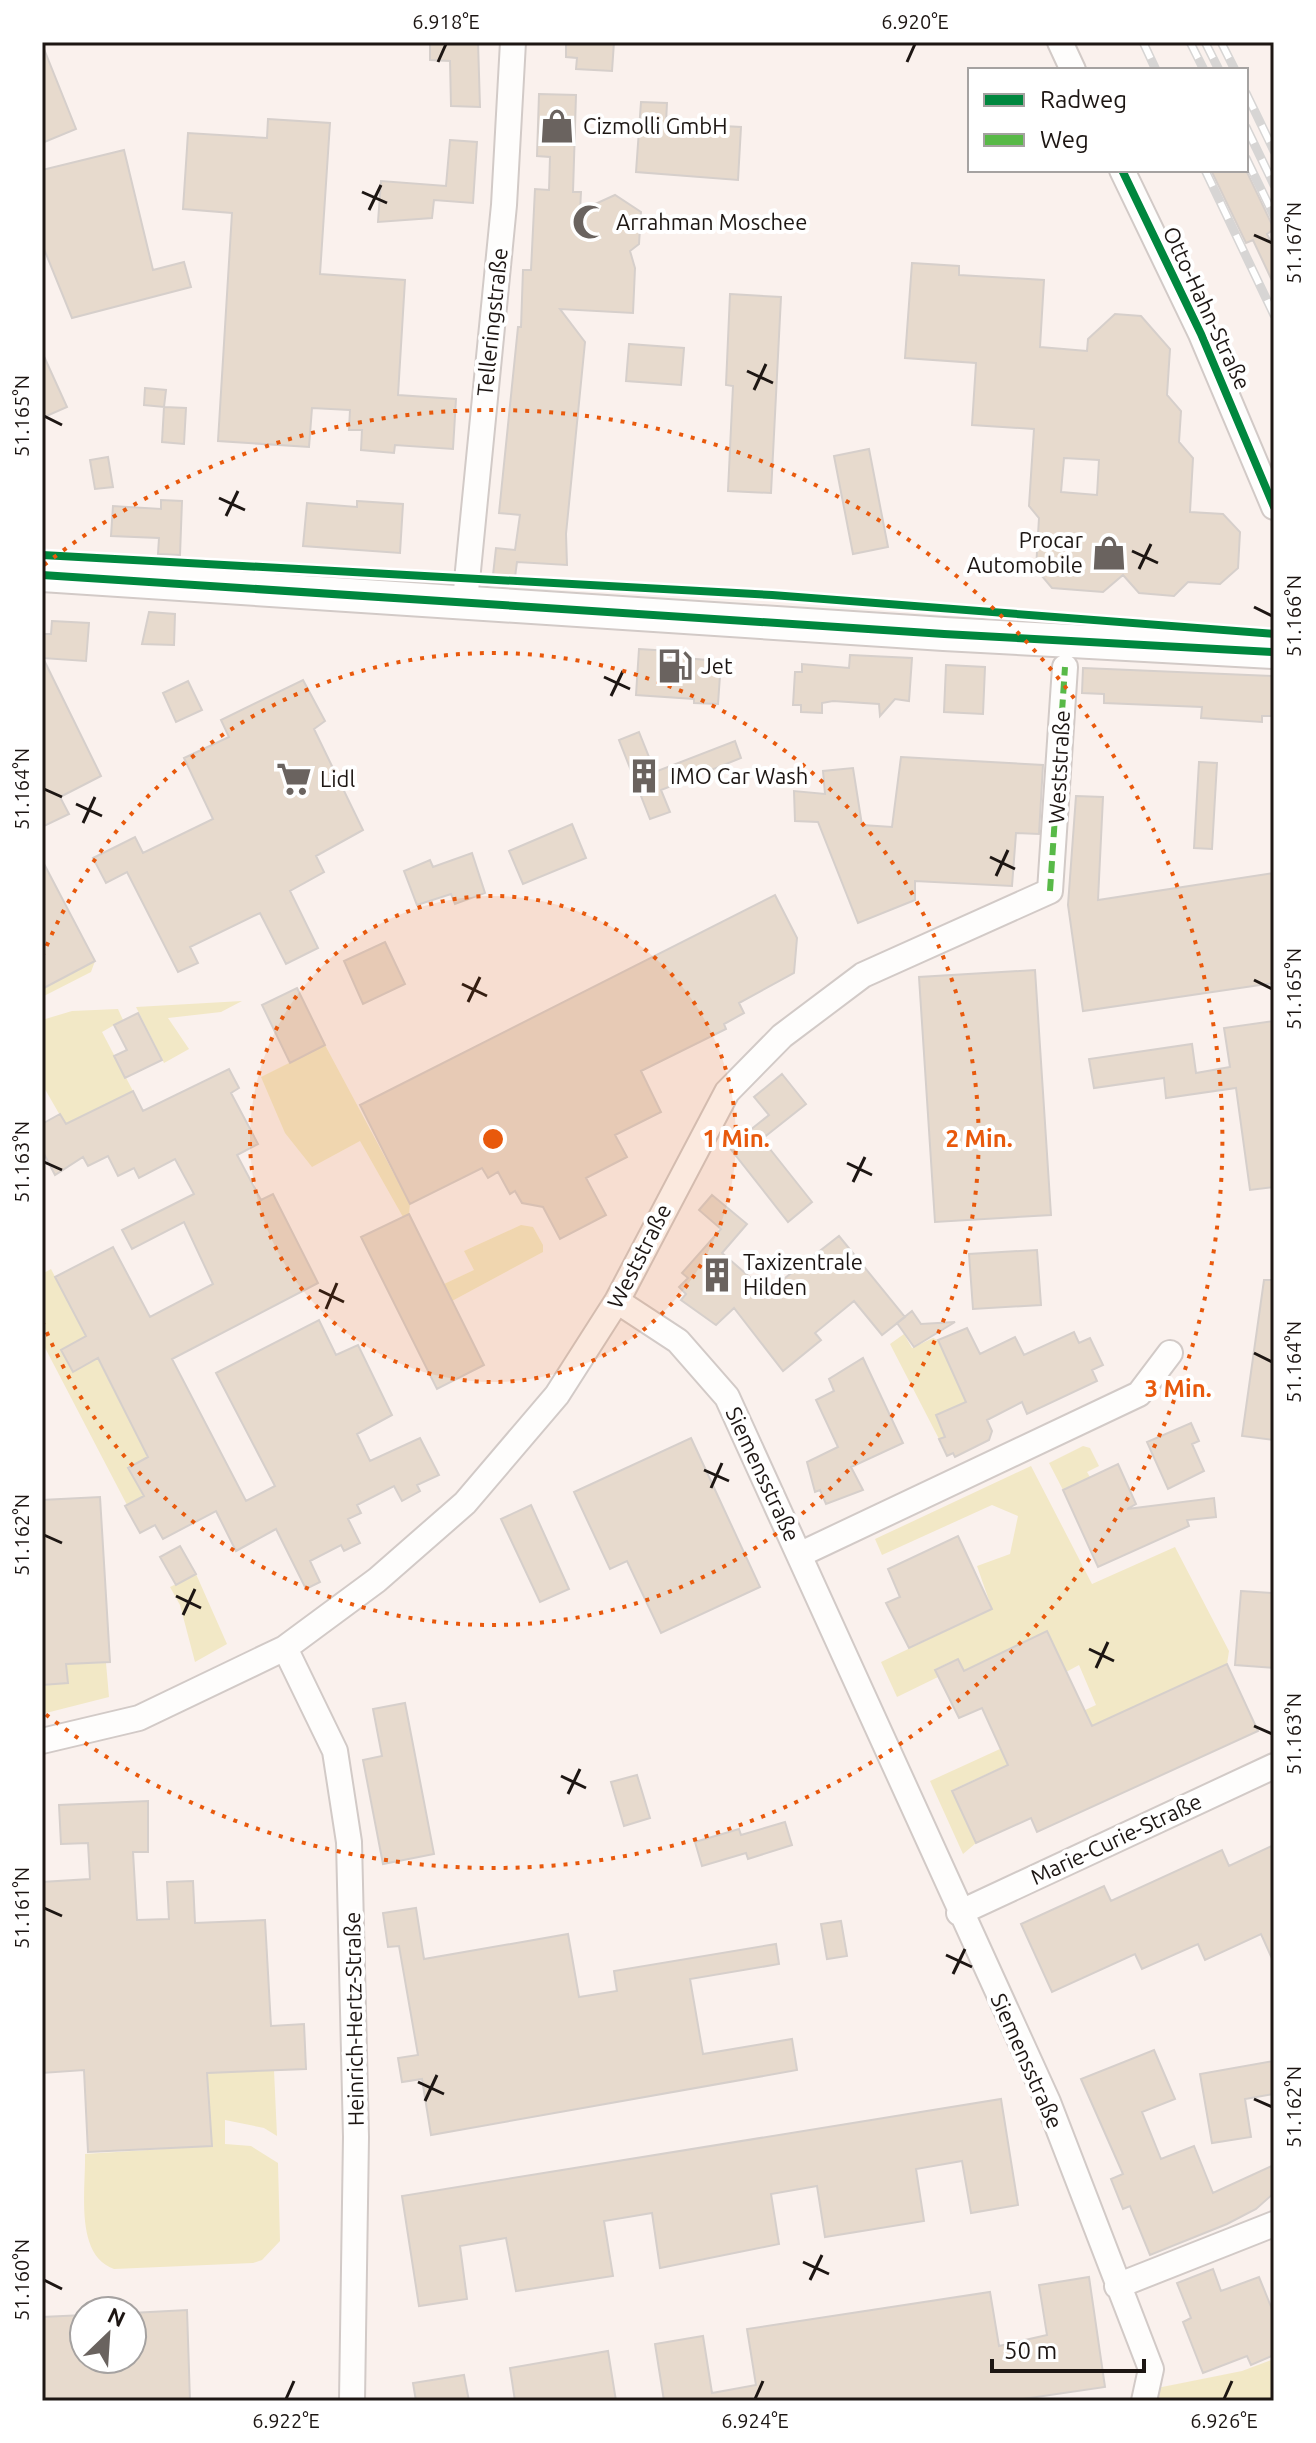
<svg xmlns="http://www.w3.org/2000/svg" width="1316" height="2443" font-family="Ubuntu,sans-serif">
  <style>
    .green { fill: #f2e8c6 }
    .building { fill: #e7dacd; stroke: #d6cfcb; stroke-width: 2; fill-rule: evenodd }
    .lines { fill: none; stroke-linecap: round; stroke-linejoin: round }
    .minor-casing { stroke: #d2cac7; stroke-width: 28 }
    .major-casing { stroke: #d2cac7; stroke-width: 36 }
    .minor { stroke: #fefdfc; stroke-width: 24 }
    .major { stroke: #fefdfc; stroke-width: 32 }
    .rail-casing { stroke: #d7d5d4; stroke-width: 9 }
    .rail { stroke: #fff; stroke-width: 6; stroke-dasharray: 18; stroke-linecap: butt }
    .quiet { stroke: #58b947; stroke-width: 6; stroke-dasharray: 12 6; stroke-linecap: butt }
    .cycleway-casing { stroke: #fff; stroke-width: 13 }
    .cycleway { stroke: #00873e; stroke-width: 8 }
    .ticks { fill: none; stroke: #1d1613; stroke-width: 3 }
    .ring { fill: none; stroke: #e8590c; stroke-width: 4; stroke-dasharray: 4 8 }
    .labels { text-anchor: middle; stroke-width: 8; stroke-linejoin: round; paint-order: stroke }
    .poi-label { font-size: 22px; fill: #1d1613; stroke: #fff; text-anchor: start }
    .street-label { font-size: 22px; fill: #1d1613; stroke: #fff }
    .centre { fill: #e8590c; stroke: #fff; stroke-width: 4 }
    .ring-label { font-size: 24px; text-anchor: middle; font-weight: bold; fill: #e8590c; stroke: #fff; stroke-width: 8; stroke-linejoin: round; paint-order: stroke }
    .neatline { fill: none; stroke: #1d1613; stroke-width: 3 }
    .ticks-label { font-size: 20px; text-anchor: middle; fill: #1d1613 }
  </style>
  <rect width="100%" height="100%" fill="#faf1ed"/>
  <path class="green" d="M95,961L91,972L42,997V989Z
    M242,1001L221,1012L168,1018L189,1049L164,1063L136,1007Z
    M118,1009L123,1020L102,1032L133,1091L65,1124L42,1084V1020L72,1011Z
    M325,1045L410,1204L409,1214L403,1217L360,1141L312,1167L285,1133L261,1077Z
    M521,1225L533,1227L543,1245V1252L452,1301L444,1284L474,1270L464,1251Z
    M51,1269L163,1485L127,1505L42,1342V1274Z
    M904,1334L912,1348L933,1338L938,1340L966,1402L936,1415L945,1437L939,1439L890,1344Z
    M1083,1446L1090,1448L1099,1466L1087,1472L1090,1477L1063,1490L1049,1463Z
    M1031,1466L1092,1584L1175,1547L1229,1651L1227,1664L952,1790L976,1843L963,1854L930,1781L1096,1705L1079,1665L1066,1672L1047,1632L964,1671L957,1659L935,1669L938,1677L897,1697L881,1662L992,1609L977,1566L1010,1554L1018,1516L992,1505L882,1555L875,1539Z
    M196,1574L227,1644L195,1662L180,1605L170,1587Z
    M106,1663L109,1697L42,1714V1685L67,1683L66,1664Z
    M274,2070L277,2136L264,2128L225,2120V2144L251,2146L278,2163L280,2241L262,2260L253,2263L114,2269C74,2255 86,2189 85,2154L211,2146L207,2073Z
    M1274,2359V2401H1135L1132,2393L1242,2371Z"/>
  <path class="building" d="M430,42H478L480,107L451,106L450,61L430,60Z
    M566,42H614L612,71L576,69L577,58L566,57Z
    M42,44L76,129L42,143Z
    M539,94L576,95L573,192H581L580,211L615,195L641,212L639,244L630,251L635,268L633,313L560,309L585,342L566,534L567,565L517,562L515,577L493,575L496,548L515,550L520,515L499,513L518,327H521L523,270H531L535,189L549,190L550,157L537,156Z
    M641,102L667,103L666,123L741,127L738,180L636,172Z
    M268,119L330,123L320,274L405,280L398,395L456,399L453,449L395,445L394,453L361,450L362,430H349L350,410L312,408L309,447L218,441L232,213L183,209L188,133L267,138Z
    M450,140L477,142L473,203L434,200L432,218L378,222L381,181L446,186Z
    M124,150L153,270L184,262L191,287L72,318L42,244V170Z
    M1211,170H1246L1274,229L1267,234L1274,248V285L1253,240L1246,243Z
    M912,263L959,266V275L1044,280L1040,347L1087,351L1088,339L1115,314L1141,316L1170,349L1167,395L1181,411L1179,442L1193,458L1190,512L1223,514L1240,532L1238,568L1220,584L1188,582L1174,596L1139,593L1123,575L1103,592L1052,588L1036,569L1039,518L1029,506L1034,429L972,425L976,363L905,358ZM1064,458L1099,460L1097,495L1061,492Z
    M730,294L781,297L771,493L728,491L733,386L726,385Z
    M629,344L684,348L681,385L626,381Z
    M42,352L67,407L42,418Z
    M145,388L166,390L164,407L144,405Z
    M164,407L186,408L184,444L162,442Z
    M869,449L888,547L853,554L834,456Z
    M108,457L113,487L95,489L90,460Z
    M161,500L182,501L180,555L158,554L159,538L111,536L113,506L161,509Z
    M357,501L403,504L400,553L303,546L307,503L357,507Z
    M149,612L175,614L174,645L142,644Z
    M52,621L89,623L86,661L43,658L101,776L60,797L69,814L42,827V634H51Z
    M639,649L670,651V657L721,661L718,704L694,703V699L636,695Z
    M850,655L912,658L909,701L895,699L880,716L879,704L833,701L822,703V713L801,712V705H793L795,672H802V664L849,668Z
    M946,665L985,667L983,714L944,712Z
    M1083,668L1274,676V716H1262V722L1201,718L1202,707L1104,703V694L1082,693Z
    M303,680L325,721L314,729L363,830L316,856L324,872L290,891L318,948L286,964L260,913L190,947L198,963L178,972L127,872L106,883L93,858L135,837L143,853L213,819L184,758L229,737L221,720Z
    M188,681L202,710L176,722L163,693Z
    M639,732L655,772L735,741L741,758L661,790L670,812L650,819L619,740Z
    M901,757L1043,765L1039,834L1016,833L1012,886L915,881V900L858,923L818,822L795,821L794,791L825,794L823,771L853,768L862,825L892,827Z
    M1199,762L1217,763L1212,849L1194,848Z
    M1076,796L1103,797L1098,900L1274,873V983L1083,1011L1068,905Z
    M572,824L586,858L523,884L509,851Z
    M472,853L485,893L455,904L451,894L417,905L404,871L430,860L433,867Z
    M42,860L95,961L42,989Z
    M775,895L797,938L794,973L739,1003L744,1013L724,1024L726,1029L641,1071L661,1112L615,1135L627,1157L586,1178L606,1215L560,1239L543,1207L522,1203L515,1191L510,1194L498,1172L488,1178L482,1168L410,1204L360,1105Z
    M385,942L405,984L363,1004L344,961Z
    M1035,970L1051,1215L935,1222L919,977Z
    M297,988L325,1045L290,1063L262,1005Z
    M138,1013L162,1060L125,1078L114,1056L127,1050L114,1025Z
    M1274,1021V1187L1250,1190L1236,1088L1166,1098L1164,1078L1094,1088L1089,1059L1192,1044L1196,1073L1230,1067L1224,1028Z
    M229,1069L239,1088L231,1093L258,1144L237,1155L261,1200L273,1194L318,1283L172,1359L246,1501L275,1486L216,1373L319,1320L336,1355L358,1345L392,1415L357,1434L370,1461L420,1438L439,1475L417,1485L420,1491L402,1501L394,1486L357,1505L361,1513L348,1519L360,1543L344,1551L341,1545L310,1561L320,1582L306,1589L276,1529L236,1551L216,1511L163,1539L155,1525L140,1533L125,1506L144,1496L128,1468L148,1457L98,1358L73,1372L61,1350L86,1336L55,1277L113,1247L150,1317L213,1284L184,1222L132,1249L122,1230L194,1194L175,1159L139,1178L134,1168L118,1176L108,1156L88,1166L83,1157L55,1175L42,1150V1124L60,1114L66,1124L133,1091L143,1111Z
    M782,1074L806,1104L762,1139L812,1202L788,1222L729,1147L769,1115L754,1097Z
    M712,1195L747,1224L722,1253L767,1292L839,1236L905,1317L882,1335L854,1301L815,1333L821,1340L783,1371L734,1308L716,1325L681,1300L686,1294L679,1287L688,1278L682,1273L721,1229L699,1210Z
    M409,1214L484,1365L437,1389L361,1237Z
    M1037,1250L1041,1305L973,1309L969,1254Z
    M1264,1280H1274V1440L1242,1436Z
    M912,1311L921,1324L955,1322L914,1347L897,1323Z
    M967,1328L980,1354L1015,1337L1024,1355L1074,1332L1079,1343L1090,1338L1103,1365L1092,1370L1097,1381L1027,1414L1022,1402L987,1420L992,1431L989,1440L955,1457L953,1453L947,1456L939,1439L945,1437L936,1415L966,1402L938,1340Z
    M863,1358L903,1443L851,1467L863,1490L826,1504L820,1490L815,1492L807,1462L838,1447L816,1400L834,1391L829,1379Z
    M1191,1423L1199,1441L1192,1444L1204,1471L1168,1489L1147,1442Z
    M691,1438L760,1587L661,1633L627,1561L610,1569L574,1492Z
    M1118,1464L1136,1504L1127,1509L1214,1498L1216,1517L1187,1520L1189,1526L1098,1567L1063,1490Z
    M100,1497L110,1662L66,1664L68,1683L42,1685V1500Z
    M531,1505L569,1589L540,1602L501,1519Z
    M958,1536L992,1609L909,1648L886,1603L900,1597L888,1569Z
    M180,1546L196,1574L176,1585L160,1557Z
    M1241,1591L1274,1593V1668L1235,1665Z
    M1047,1631L1092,1726L1227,1664L1258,1731L1037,1832L1031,1818L976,1843L952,1791L1008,1765L982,1708L959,1718L935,1670L958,1659L964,1671Z
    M405,1703L434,1854L383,1864L363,1760L382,1756L373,1709Z
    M637,1775L650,1818L624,1826L611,1782Z
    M148,1801V1852H133L137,1920L169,1919L167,1882L193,1881L195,1923L265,1920L271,2026L304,2024L306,2069L207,2073L212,2146L88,2152L84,2070L42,2073V1882L90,1879L88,1843L61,1844L59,1805Z
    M785,1822L792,1845L748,1859L746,1853L702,1866L695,1842L739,1829L741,1835Z
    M1274,1845V1963L1261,1934L1205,1960L1198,1944L1142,1969L1135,1954L1052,1992L1021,1924L1104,1886L1111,1901L1222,1850L1229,1866Z
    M416,1908L424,1959L568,1934L579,1997L617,1991L614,1971L776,1944L779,1964L690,1979L703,2054L792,2039L797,2070L431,2135L422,2079L402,2082L398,2058L418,2055L399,1946L388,1947L383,1913Z
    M841,1921L847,1956L827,1959L821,1924Z
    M1154,2050L1175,2099L1142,2112L1161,2159L1194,2146L1213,2193L1274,2165V2193L1256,2209L1227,2224L1150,2255L1130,2206L1123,2209L1111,2179L1123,2174L1081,2079Z
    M1274,2061V2094L1245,2099L1251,2137L1212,2143L1200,2074Z
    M1001,2099L1018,2205L971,2213L962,2161L916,2169L924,2221L825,2237L817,2186L771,2194L779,2244L660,2268L652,2213L604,2221L613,2276L516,2291L506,2238L460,2246L467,2299L419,2306L402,2196Z
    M1213,2269L1221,2291L1259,2277L1274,2314V2355L1251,2365L1247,2356L1203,2373L1183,2322L1191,2318L1177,2283Z
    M1089,2277L1105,2387L1009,2401H664L655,2344L703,2336L712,2393L756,2385L747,2329L990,2292L999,2346L1047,2335L1039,2285Z
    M187,2310L190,2401H42V2317L84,2315V2359H132V2313Z
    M608,2351L616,2401H515L510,2368Z
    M464,2375L469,2401H416L413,2383Z"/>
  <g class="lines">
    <g class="minor-casing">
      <path id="minor" d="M1060,42L1073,70
        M1122,170L1201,334L1274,507
        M465,601L504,205L513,42
        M617,1301L678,1341L727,1397L1048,2102L1151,2369L1144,2401
        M801,1554L1139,1394L1170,1353
        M285,1648L335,1751L349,1842L356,2137L352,2401
        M42,1741L139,1718L285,1648L377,1580L465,1503L557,1395L617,1301L727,1092L782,1036L863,975L1050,891L1065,667
        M959,1913L1274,1766
        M1117,2286L1274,2224"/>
    </g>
    <g class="major-casing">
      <path id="major" d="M42,575L944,634L1274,652"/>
    </g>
    <use href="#minor" class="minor"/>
    <use href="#major" class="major"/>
    <g class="rail-casing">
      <path id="rail" d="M1143,42L1156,70
        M1190,42L1204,70
        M1205,42L1219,70
        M1221,42L1235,70
        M1246,93L1274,151
        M1246,127L1274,185
        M1246,158L1274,216
        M1205,170L1274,315"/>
    </g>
    <use href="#rail" class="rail"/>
    <path class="quiet" d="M1050,891L1065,667"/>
    <g class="cycleway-casing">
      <path id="cycleway" d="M1122,170L1201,334L1274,507
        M42,555L772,595L1274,634
        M42,575L944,634L1274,652"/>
    </g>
    <use href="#cycleway" class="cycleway"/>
  </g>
  <path class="ticks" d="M438,62L446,44M907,62L915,44M362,192L387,203M369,210L381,185M1254,235L1272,243M747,371L773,383M754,390L766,364M44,416L62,425M219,498L245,510M226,516L238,491M1132,551L1158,563M1139,569L1151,544M1254,607L1272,616M604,677L630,689M611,696L623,671M44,789L62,797M76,804L102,816M83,823L95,797M990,857L1015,869M996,876L1008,850M1254,980L1272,989M462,984L487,996M468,1002L480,977M44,1162L62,1170M847,1163L872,1175M853,1182L865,1157M319,1290L344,1302M326,1309L337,1283M1254,1353L1272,1362M704,1470L729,1481M711,1488L722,1463M44,1535L62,1543M176,1596L201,1608M183,1615L195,1589M1089,1649L1114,1661M1096,1668L1108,1642M1254,1726L1272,1734M561,1776L586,1788M568,1794L580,1769M44,1908L62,1916M946,1955L972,1967M953,1974L965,1949M418,2082L444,2094M1254,2099L1272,2107M425,2101L437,2075M803,2262L829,2274M44,2280L62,2289M810,2280L822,2255M286,2399L294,2381M755,2399L763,2381M1224,2399L1232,2381"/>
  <circle cx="493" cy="1139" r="243" fill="#e8590c" fill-opacity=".12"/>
  <g class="ring">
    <circle cx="493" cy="1139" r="243"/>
    <path d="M42 957A486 486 0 1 1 42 1321"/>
    <path d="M44 565A729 729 0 1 1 44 1713"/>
  </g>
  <defs>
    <g id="shop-bare" transform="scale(2.76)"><path d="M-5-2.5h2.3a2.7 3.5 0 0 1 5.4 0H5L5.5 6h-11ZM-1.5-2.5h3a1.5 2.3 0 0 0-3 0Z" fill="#6a635f" stroke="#fff" stroke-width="2.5" paint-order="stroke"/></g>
    <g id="mosque-bare" transform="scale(2.76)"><path d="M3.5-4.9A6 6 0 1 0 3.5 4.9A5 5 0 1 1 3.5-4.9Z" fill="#6a635f" stroke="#fff" stroke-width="2.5" paint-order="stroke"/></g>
    <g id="fuel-bare" transform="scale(2.76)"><path d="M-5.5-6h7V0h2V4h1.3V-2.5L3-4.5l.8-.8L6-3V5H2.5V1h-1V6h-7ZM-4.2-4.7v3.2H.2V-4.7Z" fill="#6a635f" stroke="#fff" stroke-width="2.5" paint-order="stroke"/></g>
    <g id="building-bare" transform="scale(2.76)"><path d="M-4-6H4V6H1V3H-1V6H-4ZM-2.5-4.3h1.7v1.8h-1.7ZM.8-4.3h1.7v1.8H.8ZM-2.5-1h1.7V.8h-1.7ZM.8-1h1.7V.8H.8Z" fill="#6a635f" stroke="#fff" stroke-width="2.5" paint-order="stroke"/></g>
    <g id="supermarket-bare" transform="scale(2.76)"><path d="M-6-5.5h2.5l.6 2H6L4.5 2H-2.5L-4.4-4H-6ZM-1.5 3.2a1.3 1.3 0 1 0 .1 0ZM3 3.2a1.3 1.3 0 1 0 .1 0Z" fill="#6a635f" stroke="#fff" stroke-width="2.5" paint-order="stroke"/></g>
  </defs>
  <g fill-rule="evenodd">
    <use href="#shop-bare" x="557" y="126"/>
    <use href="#mosque-bare" x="590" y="222"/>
    <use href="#shop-bare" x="1109" y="553"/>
    <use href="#fuel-bare" x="675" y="666"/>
    <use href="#building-bare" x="644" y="776"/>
    <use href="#supermarket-bare" x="294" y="779"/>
    <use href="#building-bare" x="717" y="1275"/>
  </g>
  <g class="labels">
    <g class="poi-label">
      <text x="583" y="134">Cizmolli GmbH</text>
      <text x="616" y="230">Arrahman Moschee</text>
      <text x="1083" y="548" text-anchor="end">Procar<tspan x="1083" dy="25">Automobile</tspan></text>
      <text x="701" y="674">Jet</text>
      <text x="670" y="784">IMO Car Wash</text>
      <text x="320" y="787">Lidl</text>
      <text x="743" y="1270">Taxizentrale<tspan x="743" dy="25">Hilden</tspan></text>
    </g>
    <g class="street-label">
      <text transform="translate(1207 308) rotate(65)" y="8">Otto-Hahn-Straße</text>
      <text transform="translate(492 322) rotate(-84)" y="8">Telleringstraße</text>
      <text transform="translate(1059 767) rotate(-87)" y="8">Weststraße</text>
      <text transform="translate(639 1256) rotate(-63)" y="8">Weststraße</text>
      <text transform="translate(763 1474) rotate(65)" y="8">Siemensstraße</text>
      <text transform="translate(1116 1839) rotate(-25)" y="8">Marie-Curie-Straße</text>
      <text transform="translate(354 2019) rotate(-91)" y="8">Heinrich-Hertz-Straße</text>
      <text transform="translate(1027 2061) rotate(66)" y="8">Siemensstraße</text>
    </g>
  </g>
  <circle cx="493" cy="1139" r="12" class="centre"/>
  <g class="ring-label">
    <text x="736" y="1147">1 Min.</text>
    <text x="979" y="1147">2 Min.</text>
    <text x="1178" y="1397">3 Min.</text>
  </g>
  <rect width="1316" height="2443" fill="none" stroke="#ffffff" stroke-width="88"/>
  <rect x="968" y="68" width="280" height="104" fill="#ffffff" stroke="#a5a2a1" stroke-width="2"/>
  <rect x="984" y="94" width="40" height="12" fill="#00873e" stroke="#a5a2a1" stroke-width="2"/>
  <text x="1040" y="108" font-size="24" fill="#1d1613">Radweg</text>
  <rect x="984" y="134" width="40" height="12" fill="#58b947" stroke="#a5a2a1" stroke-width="2"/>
  <text x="1040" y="148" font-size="24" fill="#1d1613">Weg</text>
  <g transform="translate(108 2335) rotate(25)"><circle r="38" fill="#ffffff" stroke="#a5a2a1" stroke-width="2"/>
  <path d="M0-6L14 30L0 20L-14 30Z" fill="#6a635f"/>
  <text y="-12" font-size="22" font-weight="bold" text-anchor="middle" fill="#1d1613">N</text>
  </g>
  <path d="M992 2359v12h152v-12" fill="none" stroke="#1d1613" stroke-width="4"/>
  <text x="1004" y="2359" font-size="24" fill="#1d1613" stroke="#ffffff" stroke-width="6" paint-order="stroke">50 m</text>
  <rect x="44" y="44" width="1228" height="2355" class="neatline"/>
  <g class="ticks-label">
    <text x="446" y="29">6.918°E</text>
    <text x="915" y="29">6.920°E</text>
    <text transform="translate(1294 243) rotate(-90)" y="7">51.167°N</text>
    <text transform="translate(22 416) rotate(-90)" y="7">51.165°N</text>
    <text transform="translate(1294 616) rotate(-90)" y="7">51.166°N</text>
    <text transform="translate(22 789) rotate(-90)" y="7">51.164°N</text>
    <text transform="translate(1294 989) rotate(-90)" y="7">51.165°N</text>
    <text transform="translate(22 1162) rotate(-90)" y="7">51.163°N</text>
    <text transform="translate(1294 1362) rotate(-90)" y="7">51.164°N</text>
    <text transform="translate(22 1535) rotate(-90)" y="7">51.162°N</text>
    <text transform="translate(1294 1734) rotate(-90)" y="7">51.163°N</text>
    <text transform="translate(22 1908) rotate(-90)" y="7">51.161°N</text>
    <text transform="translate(1294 2107) rotate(-90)" y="7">51.162°N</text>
    <text transform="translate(22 2280) rotate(-90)" y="7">51.160°N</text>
    <text x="286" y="2428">6.922°E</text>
    <text x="755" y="2428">6.924°E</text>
    <text x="1224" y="2428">6.926°E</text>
  </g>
</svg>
